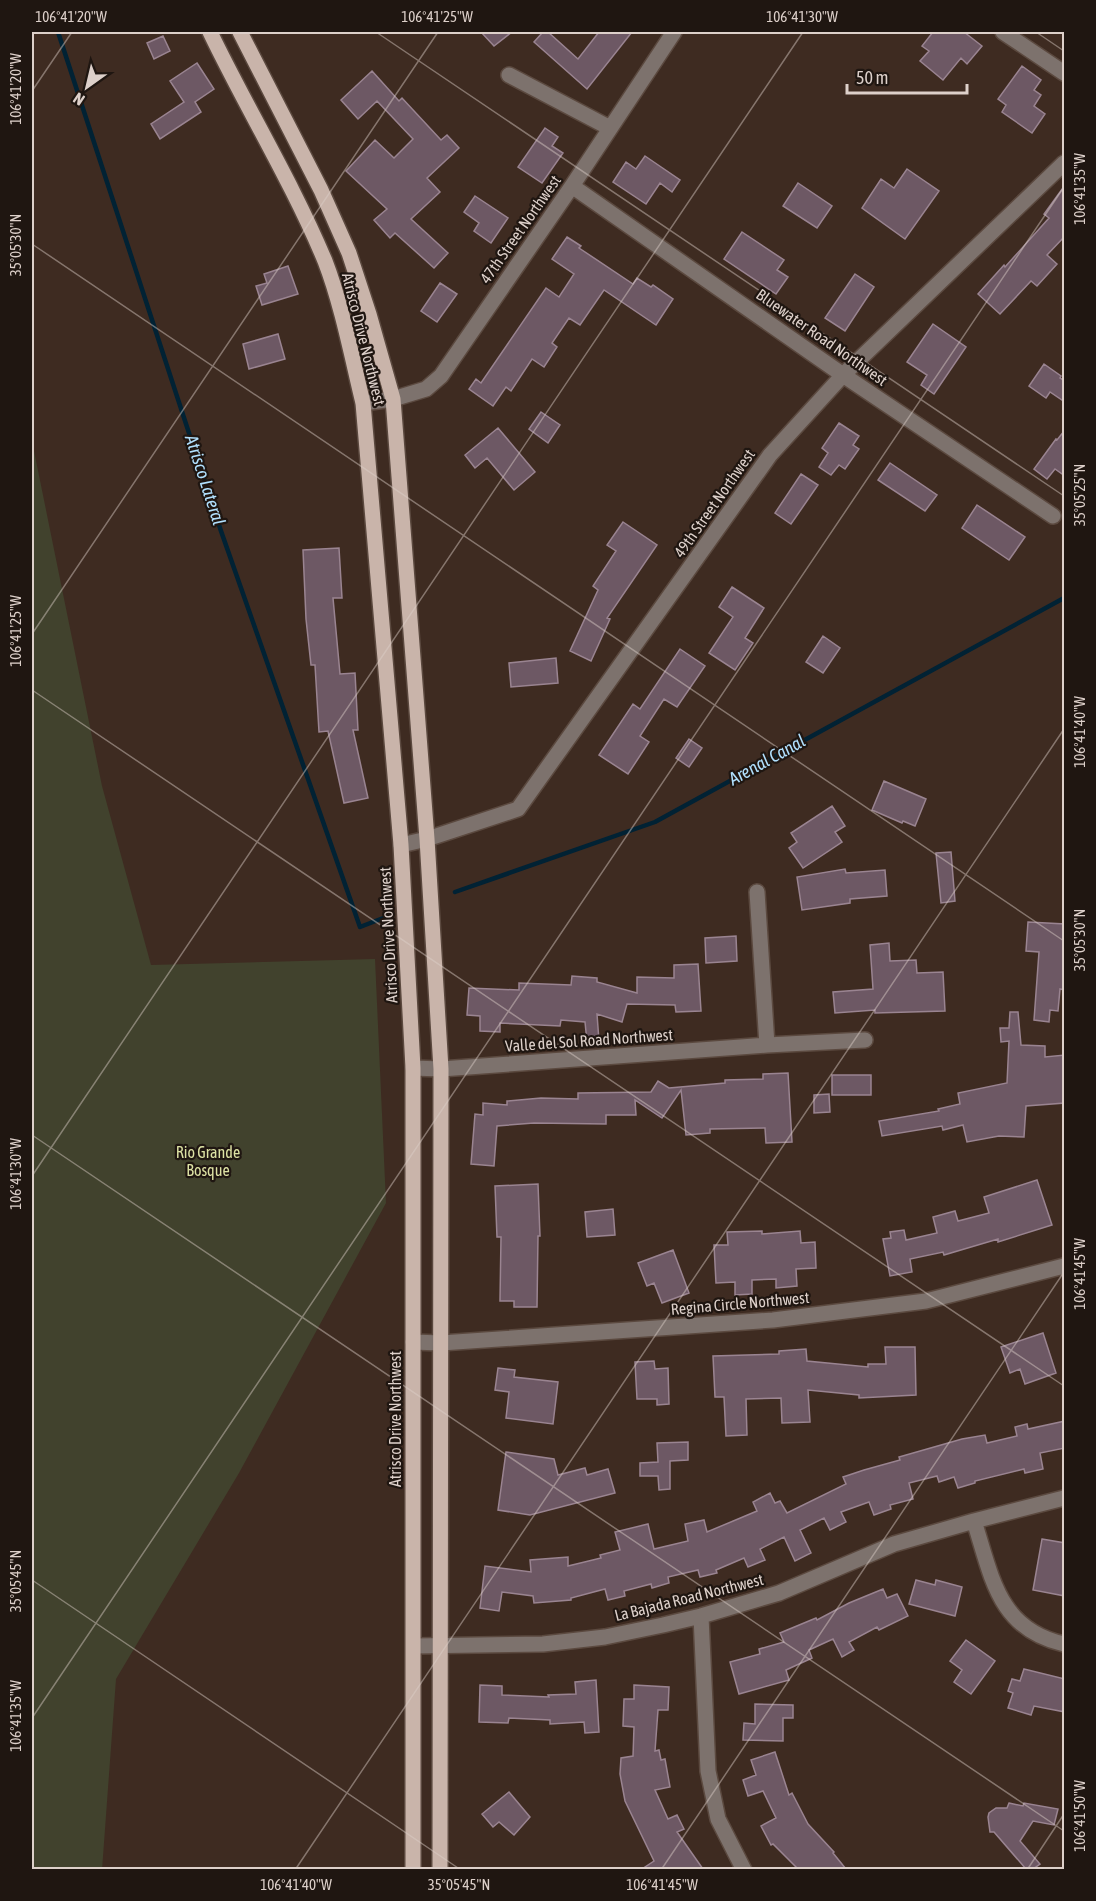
<svg xmlns="http://www.w3.org/2000/svg" width="1096" height="1901" font-family="'Asap Condensed',sans-serif">
  <style>
    .green { fill: #41422d }
    .lines { fill: none; stroke-linecap: round; stroke-linejoin: round }
    .stream { stroke: #012234; stroke-width: 4.5 }
    .building { fill: #6d5864; stroke: #9a8491; stroke-width: 1.5 }
    .minor-casing { stroke: #5b493f; stroke-width: 18 }
    .major-casing { stroke: #5b493f; stroke-width: 18 }
    .minor { stroke: #7d726d; stroke-width: 15 }
    .major { stroke: #c9b4aa; stroke-width: 15 }
    .ticks { fill: none; stroke: #ddd0ca; stroke-width: 1.5; stroke-opacity: 0.45 }
    .labels { text-anchor: middle; stroke-width: 4.5; stroke-linejoin: round; paint-order: stroke }
    .street-label { font-size: 16px; fill: #ddd0ca; stroke: #1f1611 }
    .park-label { font-size: 16px; fill: #dde2a4; stroke: #1f1611 }
    .water-label { font-size: 18px; font-style: italic; fill: #b1e0fe; stroke: #1f1611 }
    .neatline { fill: none; stroke: #ddd0ca; stroke-width: 2 }
    .ticks-label { font-size: 15px; text-anchor: middle; fill: #ddd0ca }
  </style>
  <rect width="100%" height="100%" fill="#3e2b21"/>
  <path class="green" d="M32,441L102,786L151,965L375,959L386,1203L239,1473L116,1679L102,1870L32,1869Z"/>
  <g class="lines">
    <path class="stream" d="M58,32L221,531L360,927L391,915
      M455,892L655,822L1064,598"/>
  </g>
  <path class="building" d="M481,32H512L494,46Z
    M543,32H548L578,59L599,32H632L587,89L534,42Z
    M933,32H964L982,46L967,64L961,58L943,80L920,61L929,51L922,46Z
    M163,36L170,51L154,59L147,43Z
    M197,63L214,89L195,102L201,112L160,139L151,124L184,102L170,81Z
    M1022,66L1041,80L1034,90L1041,95L1034,106L1045,114L1032,133L1002,112L1006,105L998,99Z
    M372,71L399,101L402,98L441,140L447,135L459,148L427,178L440,192L411,219L448,253L434,268L395,233L390,238L374,220L387,209L346,171L375,140L394,158L413,139L377,101L358,119L341,100Z
    M545,128L558,137L552,146L563,153L542,183L518,167Z
    M645,156L680,180L672,192L660,183L646,204L613,182L626,162L636,169Z
    M907,169L939,191L905,239L862,208L881,179L894,188Z
    M798,183L832,206L817,228L783,206Z
    M1065,185V236L1047,255L1057,264L1037,286L1031,281L1000,314L978,294L1004,265L1005,267L1049,218L1044,214Z
    M475,196L508,218L491,243L474,231L479,223L464,212Z
    M742,232L784,260L777,270L788,277L776,294L724,259Z
    M567,237L581,246L579,248L633,284L637,278L651,287L653,285L673,299L656,325L604,290L580,325L569,318L552,343L557,347L544,367L532,359L511,391L506,387L493,406L469,389L476,379L481,383L546,288L559,297L574,274L552,259Z
    M288,266L298,294L262,305L256,286L267,283L264,274Z
    M855,274L874,287L845,331L825,318Z
    M440,283L457,294L437,322L421,311Z
    M933,324L966,347L934,394L921,385L927,375L907,362Z
    M278,334L285,359L249,369L243,344Z
    M1044,364L1061,376L1060,378L1065,381V402L1050,392L1046,398L1029,386Z
    M541,412L560,425L548,443L529,429Z
    M839,423L859,436L853,445L859,449L845,469L839,465L831,475L819,467L828,453L822,448Z
    M498,428L535,472L514,490L487,458L475,468L465,455Z
    M1065,430V476L1055,469L1047,479L1034,469L1056,439L1057,440Z
    M890,463L937,495L925,511L878,480Z
    M801,474L818,485L791,524L775,513Z
    M977,505L1025,537L1009,560L962,528Z
    M623,522L657,545L607,618L610,619L591,661L570,651L598,590L593,586L616,551L607,545Z
    M339,548L342,598H333L340,674L355,673L358,730H353L368,798L344,803L328,731L319,732L315,665H311L306,619L303,550Z
    M732,587L764,608L745,638L753,643L735,670L709,653L733,617L719,607Z
    M823,636L840,648L823,673L806,662Z
    M680,649L705,666L677,707L664,699L640,736L649,742L628,774L599,755L633,704L640,709Z
    M556,658L558,683L511,687L509,663Z
    M689,739L702,748L689,767L676,758Z
    M884,781L926,799L915,826L903,821L902,823L872,810Z
    M832,806L845,826L835,832L842,842L803,868L789,848L797,842L791,833Z
    M951,852L955,901L941,903L936,853Z
    M845,869L846,873L885,870L887,896L850,899V903L802,910L797,877Z
    M1028,922L1065,924V990L1060,989L1058,1011L1050,1010L1049,1022L1034,1020L1039,952L1026,951Z
    M736,936L737,961L706,963L705,938Z
    M889,943L890,961L916,960L917,973L943,972L945,1011L875,1013V1010L835,1013L833,992L873,989L870,945Z
    M698,964L701,1011L676,1012L675,1005L627,1004L622,1022L597,1014L599,1041L587,1042L585,1022L561,1020L560,1026L500,1023V1032L480,1031V1016L467,1015L469,988L519,990V983L571,985L572,976L597,978V982L637,993V977L674,978V965Z
    M1010,1012H1018L1021,1045L1045,1046V1057L1065,1055V1103L1026,1106L1024,1137L999,1136L967,1142L963,1125L943,1130L942,1126L882,1136L879,1121L939,1111L938,1109L960,1104L958,1093L1007,1083L1009,1041L1001,1042L1000,1028H1009Z
    M788,1073L792,1142L766,1143L765,1128L710,1129V1133L686,1135L681,1090L662,1118L635,1100L636,1115H606V1124L534,1123L497,1126L494,1166L471,1164L475,1114L483,1115V1103L507,1105V1101L541,1098L578,1099V1093L651,1092L658,1081L669,1088L725,1083V1080L763,1079V1074Z
    M832,1075H871V1095H832Z
    M829,1094L830,1112L814,1113V1095Z
    M1037,1180L1052,1225L998,1242V1239L944,1255L943,1252L910,1259L912,1272L890,1276L883,1239L891,1238L890,1232L904,1230L906,1240L937,1233L933,1217L955,1211L958,1221L989,1213L984,1197Z
    M538,1184L540,1236H538L537,1307H514V1301H500L501,1237H497L495,1186Z
    M613,1209L615,1235L587,1237L585,1212Z
    M762,1231V1234L800,1231L801,1243L815,1242L816,1268L796,1269L797,1286L776,1288V1279L752,1280V1294L735,1295V1282L716,1283L714,1245H728L727,1232Z
    M673,1250L689,1293L662,1303L654,1283L647,1286L638,1263Z
    M1043,1333L1056,1373L1025,1384L1020,1369L1010,1373L1001,1347Z
    M885,1347H915L916,1395L859,1398V1395L808,1390L810,1422L782,1423L781,1398L746,1399L747,1435L726,1436L724,1397H715L713,1356L779,1354V1351L806,1349L807,1361L868,1367V1364H886Z
    M654,1361L655,1369L668,1368L669,1404L657,1405V1399H637L635,1362Z
    M498,1368L515,1370L514,1377L558,1382L553,1424L506,1418L509,1392L495,1390Z
    M1065,1421V1448L1040,1453L1043,1469L1025,1473L1024,1469L975,1481V1483L958,1488L954,1477L939,1482L937,1476L909,1483L913,1499L890,1505L891,1509L874,1515L869,1502L841,1512L846,1522L830,1530L824,1518L800,1530L811,1553L795,1561L784,1537L760,1549L765,1560L748,1567L744,1558L716,1570L717,1573L700,1577L698,1570L668,1577L669,1583L652,1588L651,1584L624,1591L625,1596L608,1600L605,1589L571,1598V1600L534,1603L533,1596L502,1592L499,1611L480,1608L485,1566L531,1572L530,1560L568,1557V1566L601,1558L600,1555L620,1550L615,1532L648,1524L654,1549L688,1541L685,1524L704,1520L707,1532L757,1511L753,1502L770,1493L775,1503L780,1501L787,1513L846,1484L843,1477L864,1470L900,1460L899,1457L962,1439L985,1435L987,1443L1017,1436L1015,1427L1027,1424L1028,1429Z
    M688,1442V1460L670,1461V1489L659,1490L658,1476H640V1463L658,1462L657,1443Z
    M506,1452L554,1459L558,1475L585,1468L587,1475L608,1469L615,1493L530,1515L498,1510Z
    M1042,1539L1065,1543V1596L1033,1590Z
    M916,1580L935,1585L936,1580L962,1587L955,1616L909,1604Z
    M883,1589L887,1598L897,1594L908,1616L879,1630L877,1627L849,1642L854,1650L842,1657L833,1639L809,1650L812,1658L786,1670L789,1680L739,1694L730,1662L760,1654L759,1649L784,1642L780,1633L816,1618L817,1620L849,1603Z
    M966,1640L995,1661L971,1694L954,1682L962,1670L950,1661Z
    M1024,1669L1065,1679V1712L1034,1706L1031,1715L1008,1708L1013,1693L1008,1691L1012,1679L1020,1681Z
    M596,1680L599,1732L585,1733L584,1722L550,1724V1720L509,1718L508,1723L479,1722L480,1685L502,1686V1695L549,1697L548,1695L576,1694L575,1682Z
    M634,1685L669,1687L668,1710H658L655,1751L659,1750L661,1760L665,1759L670,1787L655,1790L668,1819L677,1815L684,1829L677,1832L703,1869H642L654,1861L625,1801L620,1774L621,1758L633,1756L634,1727L623,1726L624,1699H634Z
    M755,1704L793,1705V1718H783V1741L743,1740L744,1723L755,1724Z
    M775,1752L789,1795L792,1793L808,1824L834,1852L833,1853L846,1869H798L773,1844L771,1845L761,1826L776,1818L763,1791L748,1796L743,1780L756,1775L751,1760Z
    M509,1792L530,1817L514,1835L499,1822L493,1827L482,1814Z
    M1009,1803L1023,1806L1024,1803L1058,1809L1054,1825L1033,1821L1020,1841L1040,1864L1033,1869H1026L994,1832H990L988,1817L989,1813L996,1808H1007Z"/>
  <g class="lines">
    <g class="minor-casing">
      <path id="minor" d="M1003,32L1064,73
        M509,75L610,128
        M572,186L843,375L1053,516
        M363,403L393,399L426,389L441,376L572,186L674,32
        M401,845L427,839L518,809L770,455L843,375L1064,163
        M757,892L767,1045
        M413,1068L441,1069L767,1045L865,1040
        M413,1342L441,1343L773,1320L926,1301L1064,1266
        M974,1521C992,1577 998,1629 1064,1644
        M701,1616L708,1771L718,1819L744,1870
        M414,1646L543,1644L605,1637L663,1625L701,1616L779,1593L894,1544L974,1521L1064,1498"/>
    </g>
    <g class="major-casing">
      <path id="major" d="M210,32C247,109 292,182 325,261C342,305 352,358 363,403L401,845L413,1068V1870
        M240,32L321,190L349,253L369,314L393,399L427,839L441,1069L440,1870"/>
    </g>
    <use href="#minor" class="minor"/>
    <use href="#major" class="major"/>
  </g>
  <path class="ticks" d="M376,32L1064,496M1036,32L1064,51M32,91L72,32M32,244L1064,941M32,634L438,32M32,690L1064,1386M32,1135L1064,1831M32,1176L803,32M32,1580L461,1870M32,1718L1064,187M295,1870L1064,729M661,1870L1064,1272M1027,1870L1064,1814"/>
  <g class="labels">
    <g class="street-label">
      <text transform="translate(520 229) rotate(-55)" y="6">47th Street Northwest</text>
      <text transform="translate(822 337) rotate(35)" y="6">Bluewater Road Northwest</text>
      <text transform="translate(364 339) rotate(76)" y="6">Atrisco Drive Northwest</text>
      <text transform="translate(714 503) rotate(-55)" y="6">49th Street Northwest</text>
      <text transform="translate(388 935) rotate(-93)" y="6">Atrisco Drive Northwest</text>
      <text transform="translate(589 1040) rotate(-4)" y="6">Valle del Sol Road Northwest</text>
      <text transform="translate(740 1303) rotate(-5)" y="6">Regina Circle Northwest</text>
      <text transform="translate(395 1419) rotate(-90)" y="6">Atrisco Drive Northwest</text>
      <text transform="translate(689 1597) rotate(-14)" y="6">La Bajada Road Northwest</text>
    </g>
    <g class="park-label">
      <text x="208" y="1158">Rio Grande<tspan x="208" dy="18">Bosque</tspan></text>
    </g>
    <g class="water-label">
      <text transform="translate(205 480) rotate(72)" y="6">Atrisco Lateral</text>
      <text transform="translate(767 760) rotate(-29)" y="6">Arenal Canal</text>
    </g>
  </g>
  <rect width="1096" height="1901" fill="none" stroke="#1f1611" stroke-width="66"/>
  <g transform="translate(87 87) rotate(214)" stroke="#1f1611" stroke-width="4.5" paint-order="stroke">
  <path d="M0-4.5L10 22L0 15L-10 22Z" fill="#ddd0ca"/>
  <text y="-9" font-size="16" font-weight="bold" text-anchor="middle" fill="#ddd0ca">N</text>
  </g>
  <path d="M847 84v9h120v-9" fill="none" stroke="#ddd0ca" stroke-width="3"/>
  <text x="856" y="84" font-size="18" fill="#ddd0ca" stroke="#1f1611" stroke-width="4.5" paint-order="stroke">50 m</text>
  <rect x="33" y="33" width="1030" height="1835" class="neatline"/>
  <g class="ticks-label">
    <text x="71" y="22">106°41'20"W</text>
    <text x="437" y="22">106°41'25"W</text>
    <text x="802" y="22">106°41'30"W</text>
    <text transform="translate(16 89) rotate(-90)" y="5">106°41'20"W</text>
    <text transform="translate(1080 189) rotate(-90)" y="5">106°41'35"W</text>
    <text transform="translate(16 245) rotate(-90)" y="5">35°05'30"N</text>
    <text transform="translate(1080 495) rotate(-90)" y="5">35°05'25"N</text>
    <text transform="translate(16 631) rotate(-90)" y="5">106°41'25"W</text>
    <text transform="translate(1080 732) rotate(-90)" y="5">106°41'40"W</text>
    <text transform="translate(1080 940) rotate(-90)" y="5">35°05'30"N</text>
    <text transform="translate(16 1174) rotate(-90)" y="5">106°41'30"W</text>
    <text transform="translate(1080 1274) rotate(-90)" y="5">106°41'45"W</text>
    <text transform="translate(16 1581) rotate(-90)" y="5">35°05'45"N</text>
    <text transform="translate(16 1716) rotate(-90)" y="5">106°41'35"W</text>
    <text transform="translate(1080 1816) rotate(-90)" y="5">106°41'50"W</text>
    <text x="296" y="1890">106°41'40"W</text>
    <text x="459" y="1890">35°05'45"N</text>
    <text x="662" y="1890">106°41'45"W</text>
  </g>
</svg>
